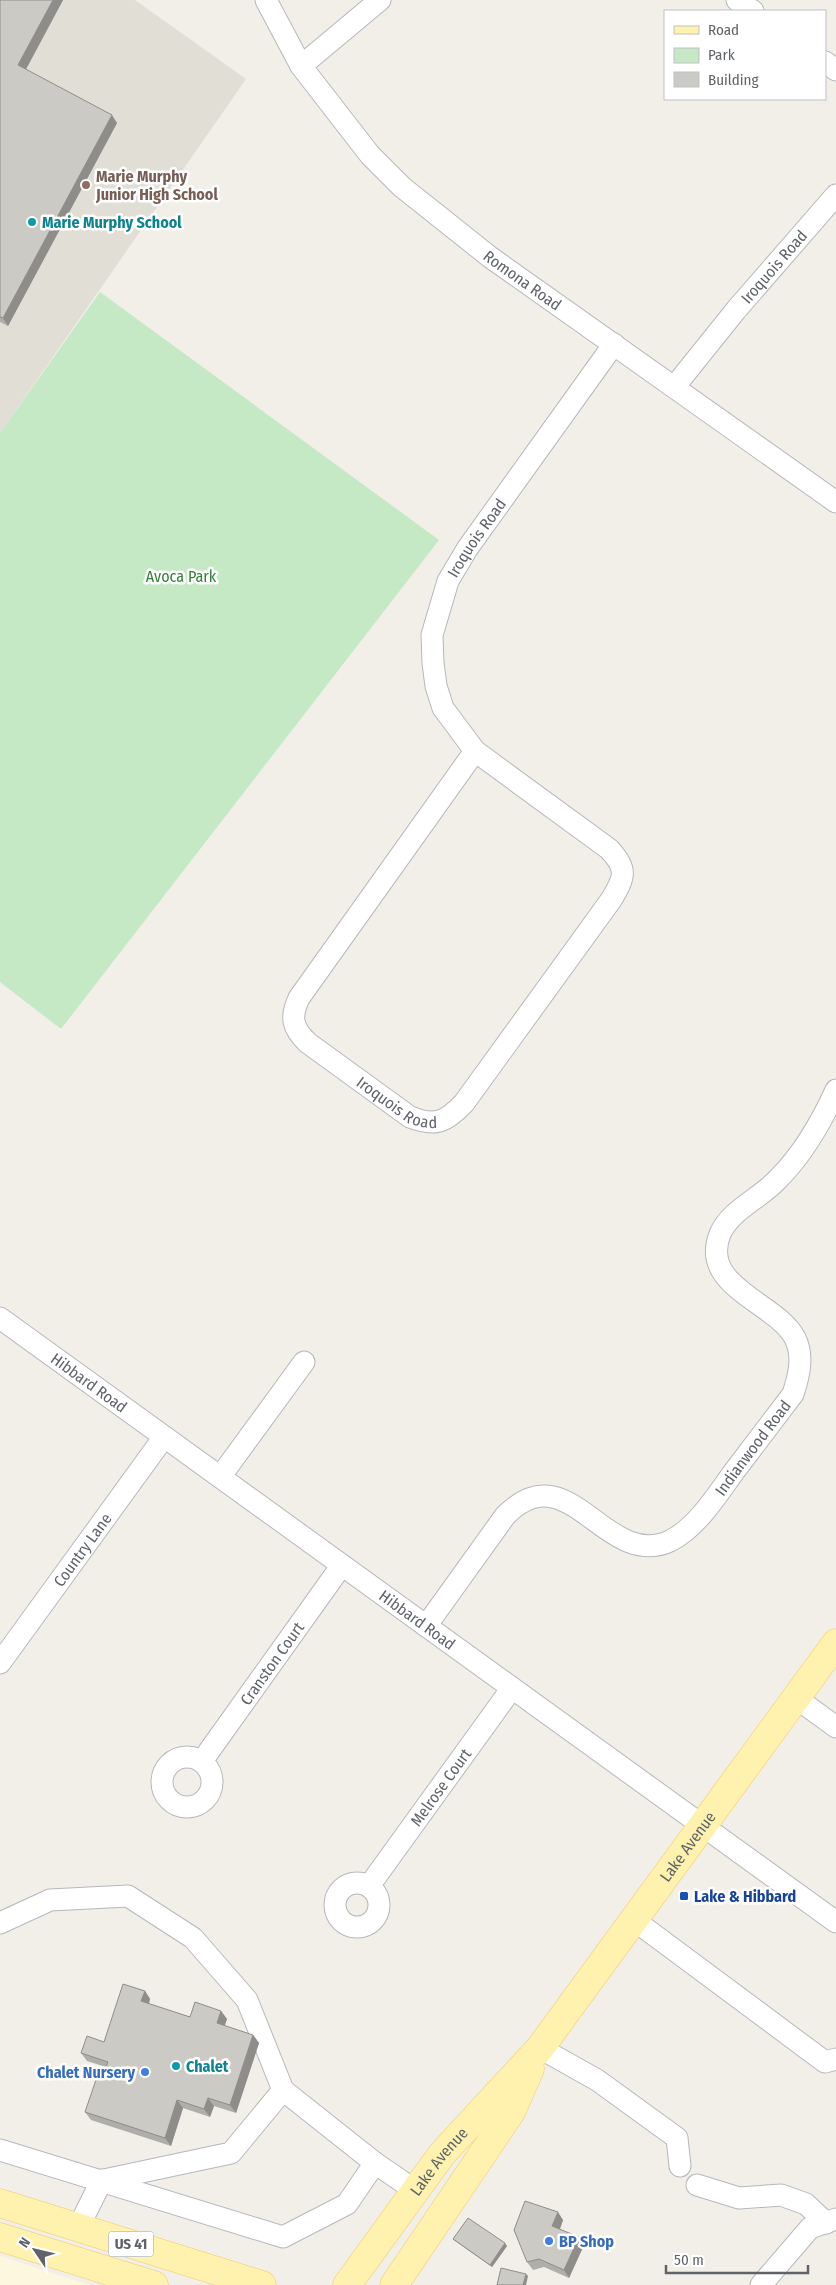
<svg xmlns="http://www.w3.org/2000/svg" width="836" height="2285" font-family="'Fira Sans Condensed',sans-serif">
  <style>
    .commercial { fill: #fef7e0 }
    .education { fill: #e1ded6 }
    .green { fill: #c5e8c5 }
    .lines { fill: none; stroke-linecap: round; stroke-linejoin: round }
    .minor-casing { stroke: #b5b8bc; stroke-width: 23 }
    .major-casing { stroke: #f2c960; stroke-width: 29 }
    .minor { stroke: #fff; stroke-width: 21 }
    .major { stroke: #fff2af; stroke-width: 28 }
    .wall { fill: #afaea9 }
    .shaded-wall { fill: #8f8d8a }
    .building { fill: #cccac5; stroke: #8f8d8a }
    .education-dot { fill: #8d6e63; stroke: #fff; stroke-width: 2 }
    .culture-dot { fill: #0f9aa8; stroke: #fff; stroke-width: 2 }
    .transit-dot { fill: #1a4fb4; stroke: #fff; stroke-width: 2 }
    .shop-dot { fill: #3f7fe0; stroke: #fff; stroke-width: 2 }
    .labels { text-anchor: middle; stroke-width: 5; stroke-linejoin: round; paint-order: stroke }
    .shield { fill: #fff; stroke: #8f9295; stroke-width: 1 }
    .shield-label { font-size: 15px; font-weight: bold; fill: #5f6368 }
    .education-label { font-size: 16px; font-weight: bold; fill: #785e54; stroke: #fff; text-anchor: start }
    .culture-label { font-size: 16px; font-weight: bold; fill: #0d838f; stroke: #fff; text-anchor: start }
    .street-label { font-size: 16px; fill: #5f6368; stroke: #fff }
    .park-label { font-size: 16px; fill: #348238; stroke: #fff }
    .transit-label { font-size: 16px; font-weight: bold; fill: #164399; stroke: #fff; text-anchor: start }
    .shop-label { font-size: 16px; font-weight: bold; fill: #366cbe; stroke: #fff; text-anchor: end }
  </style>
  <rect width="100%" height="100%" fill="#f1efe8"/>
  <path class="commercial" d="M0,2256L89,2285H0Z"/>
  <path class="education" d="M0,0H135L246,79L0,433Z"/>
  <path class="green" d="M100,292L439,540L61,1029L0,982V433Z"/>
  <g class="lines">
    <g class="minor-casing">
      <g id="minor">
        <path id="s1" d="M266,0L301,66L370,155L402,187L490,257L836,502"/>
        <path d="M737,0L753,11"/>
        <path d="M825,62L836,70"/>
        <path d="M301,66L380,0"/>
        <path id="s2" d="M675,386L736,310L836,195"/>
        <path id="s3" d="M475,751L299,998C290,1017 292,1028 308,1043L410,1117C436,1127 446,1122 464,1103L611,900C625,877 628,869 609,849L475,751L443,708L436,686L433,663L432,635L448,581L467,549L614,344"/>
        <path id="s4" d="M0,1318L836,1922"/>
        <path d="M220,1477L304,1362"/>
        <path id="s5" d="M426,1626L505,1516C569,1450 605,1571 670,1541C698,1527 718,1493 736,1469C755,1444 774,1419 793,1394C799,1376 804,1356 795,1338C776,1302 699,1287 720,1234C730,1210 761,1198 778,1179C803,1154 821,1123 836,1090"/>
        <path id="s6" d="M0,1663L164,1437"/>
        <path d="M796,1698L836,1727"/>
        <circle cx="187" cy="1782" r="25"/>
        <path id="s7" d="M202,1761L342,1565"/>
        <circle cx="357" cy="1905" r="22"/>
        <path id="s8" d="M369,1886L512,1688"/>
        <path d="M634,1920L825,2062L836,2059"/>
        <path d="M0,1923L50,1900L128,1896L193,1938L247,2000L283,2090L375,2163L416,2191"/>
        <path d="M540,2048L597,2080L677,2138L680,2166"/>
        <path d="M0,2150L283,2237L347,2204L375,2163"/>
        <path d="M104,2180L231,2153L283,2090"/>
        <path d="M697,2185L739,2198L781,2195L806,2204L826,2223"/>
        <path d="M78,2228L102,2180"/>
        <path d="M761,2285L810,2228L836,2219"/>
      </g>
    </g>
    <g class="major-casing">
      <g id="major">
        <path d="M0,2203L262,2285"/>
        <path d="M0,2237L154,2285"/>
        <path id="s9" d="M347,2285L442,2154L540,2048L836,1643"/>
        <path d="M394,2285L511,2112L530,2069"/>
      </g>
    </g>
    <use href="#minor" class="minor"/>
    <use href="#major" class="major"/>
  </g>
  <path class="wall" d="M0,0H63L26,69L117,123L8,326L0,322Z
    M145,1991L150,1999L149,2004L190,2017L221,2011L227,2019L224,2026L253,2035L259,2043L236,2113L214,2106L210,2117L183,2108L171,2146L91,2120L85,2112L104,2073L106,2067L87,2061L81,2053L104,2042Z
    M563,2220L560,2229L584,2245L569,2278L544,2267L533,2270L527,2262Z
    M453,2239L507,2246L492,2267L455,2241Z"/>
  <path class="shaded-wall" d="M53,0H63L24,73L18,65Z
    M112,115L117,123L8,326L3,318Z
    M145,1991L150,1999L147,2009L141,2001Z
    M221,2011L227,2019L223,2031L217,2023Z
    M253,2035L259,2043L236,2113L230,2105Z
    M208,2098L214,2106L210,2117L204,2109Z
    M177,2100L183,2108L171,2146L165,2138Z
    M558,2212L563,2220L558,2234L552,2226Z
    M579,2237L584,2245L569,2278L564,2270Z
    M505,2243L507,2246L492,2267L490,2265Z
    M526,2274L528,2276L526,2285H523Z"/>
  <path class="building" d="M0,0H53L18,65L112,115L3,318L0,317Z
    M123,1984L145,1991L141,2001L190,2017L195,2002L221,2011L217,2023L253,2035L230,2105L208,2098L204,2109L177,2100L165,2138L85,2112L98,2074L104,2073L108,2062L81,2053L87,2036L104,2042Z
    M525,2201L558,2212L552,2226L579,2237L564,2270L539,2259L527,2262L514,2230Z
    M468,2218L505,2243L490,2265L453,2239Z
    M501,2268L526,2274L523,2285H497Z"/>
  <circle class="education-dot" cx="86" cy="185" r="5"/>
  <g class="culture-dot">
    <circle cx="32" cy="222" r="5"/>
    <circle cx="176" cy="2066" r="5"/>
  </g>
  <rect class="transit-dot" x="679" y="1891" width="10" height="10" rx="2.5"/>
  <g class="shop-dot">
    <circle cx="145" cy="2072" r="5"/>
    <circle cx="549" cy="2241" r="5"/>
  </g>
  <g class="labels">
    <rect class="shield" x="108.5" y="2231.5" width="45" height="25" rx="4"/>
    <g class="shield-label">
      <text x="131" y="2249">US 41</text>
    </g>
    <g class="education-label">
      <text x="96" y="182">Marie Murphy<tspan x="96" dy="18">Junior High School</tspan></text>
    </g>
    <g class="culture-label">
      <text x="42" y="228">Marie Murphy School</text>
      <text x="186" y="2072">Chalet</text>
    </g>
    <g class="street-label">
      <text dy="6" stroke="none"><textPath href="#s2" startOffset="155">Iroquois Road</textPath></text>
      <text dy="6" stroke="none"><textPath href="#s1" startOffset="385">Romona Road</textPath></text>
      <text dy="6" stroke="none"><textPath href="#s3" startOffset="1251">Iroquois Road</textPath></text>
      <text dy="6" stroke="none"><textPath href="#s3" startOffset="462">Iroquois Road</textPath></text>
      <text dy="6" stroke="none"><textPath href="#s4" startOffset="110">Hibbard Road</textPath></text>
      <text dy="6" stroke="none"><textPath href="#s5" startOffset="446">Indianwood Road</textPath></text>
      <text dy="6" stroke="none"><textPath href="#s6" startOffset="140">Country Lane</textPath></text>
      <text dy="6" stroke="none"><textPath href="#s4" startOffset="515">Hibbard Road</textPath></text>
      <text dy="6" stroke="none"><textPath href="#s7" startOffset="120">Cranston Court</textPath></text>
      <text dy="6" stroke="none"><textPath href="#s8" startOffset="122">Melrose Court</textPath></text>
      <text dy="6" stroke="none"><textPath href="#s9" startOffset="556">Lake Avenue</textPath></text>
      <text dy="6" stroke="none"><textPath href="#s9" startOffset="154">Lake Avenue</textPath></text>
    </g>
    <g class="park-label">
      <text x="181" y="582">Avoca Park</text>
    </g>
    <g class="transit-label">
      <text x="694" y="1902">Lake &amp; Hibbard</text>
    </g>
    <g class="shop-label">
      <text x="135" y="2078">Chalet Nursery</text>
      <text x="559" y="2247" text-anchor="start">BP Shop</text>
    </g>
  </g>
  <rect x="664" y="10" width="162" height="90" fill="#ffffff" stroke="#bfc1c3"/>
  <rect x="674" y="26" width="25" height="8" fill="#fff2af" stroke="#bfc1c3"/>
  <text x="708" y="35" font-size="15" fill="#5f6368">Road</text>
  <rect x="674" y="48" width="25" height="15" fill="#c5e8c5" stroke="#bfc1c3"/>
  <text x="708" y="60" font-size="15" fill="#5f6368">Park</text>
  <rect x="674" y="72" width="25" height="15" fill="#cccac5" stroke="#bfc1c3"/>
  <text x="708" y="85" font-size="15" fill="#5f6368">Building</text>
  <g transform="translate(35 2250) rotate(305)" stroke="#ffffff" stroke-width="4" paint-order="stroke">
  <path d="M0-4L9 19L0 12L-9 19Z" fill="#5f6368"/>
  <text y="-8" font-size="14" font-weight="bold" text-anchor="middle" fill="#5f6368">N</text>
  </g>
  <path d="M666 2265v8h142v-8" fill="none" stroke="#5f6368" stroke-width="2.5"/>
  <text x="674" y="2265" font-size="15" fill="#5f6368" stroke="#ffffff" stroke-width="4" paint-order="stroke">50 m</text>
</svg>
